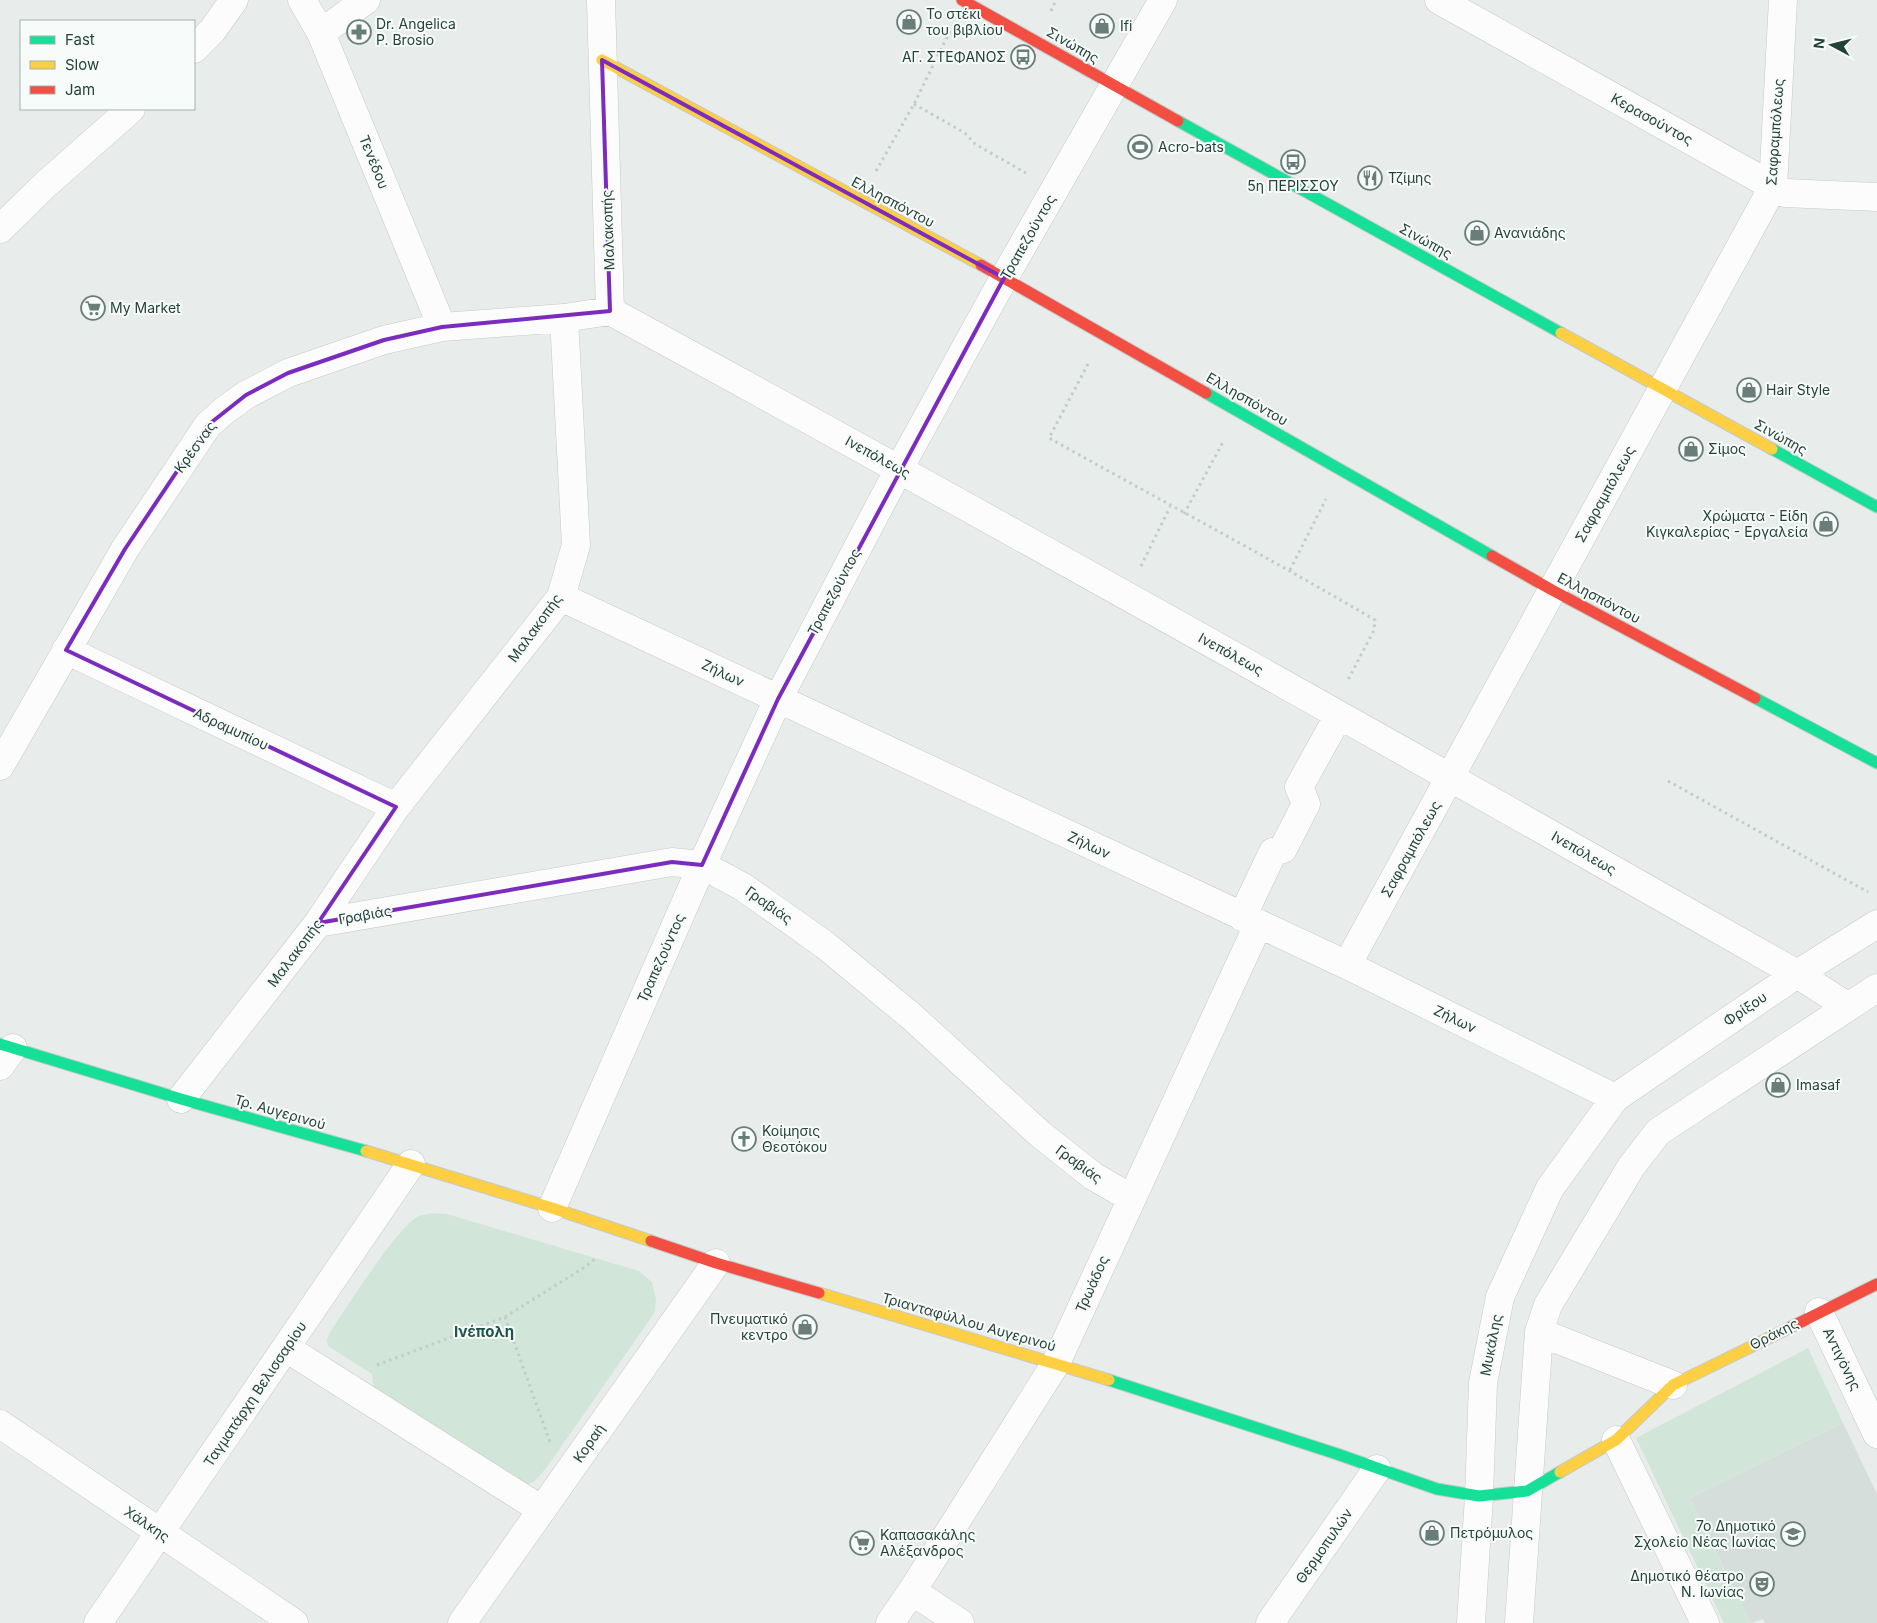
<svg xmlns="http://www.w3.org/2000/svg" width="1877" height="1623" font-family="Inter,sans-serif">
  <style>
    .built { fill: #d6dedb }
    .green { fill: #d1e6d8 }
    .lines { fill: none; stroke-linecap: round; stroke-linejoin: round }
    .street-casing { stroke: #c5cac8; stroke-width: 29 }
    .fast-casing { stroke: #c3cbc8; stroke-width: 13 }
    .slow-casing { stroke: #c3cbc8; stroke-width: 13 }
    .jam-casing { stroke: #c3cbc8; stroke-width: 13 }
    .path { stroke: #c3ccca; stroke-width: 3; stroke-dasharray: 2.5 4; stroke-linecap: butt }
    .street { stroke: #fcfcfc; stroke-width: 28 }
    .fast { stroke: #16e098; stroke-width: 11 }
    .slow { stroke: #ffcf43; stroke-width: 11 }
    .jam { stroke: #f24e42; stroke-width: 11 }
    .marked { fill: none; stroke: #7b2cbf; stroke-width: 4; stroke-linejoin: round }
    .labels { text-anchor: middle; stroke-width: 4; stroke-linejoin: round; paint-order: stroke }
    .poi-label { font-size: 14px; fill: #24423a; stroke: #f7fbf9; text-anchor: start }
    .street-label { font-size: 14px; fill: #24423a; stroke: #f7fbf9 }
    .neighbourhood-label { font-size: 15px; font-weight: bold; fill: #1f5548; stroke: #f7fbf9 }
  </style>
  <rect width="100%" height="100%" fill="#e8edeb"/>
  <path class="built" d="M1843,1423L1877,1494V1623H1765L1763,1619L1751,1623L1690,1498Z"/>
  <path class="green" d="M435,1213L447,1214L639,1271L652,1282L656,1299L655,1312L547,1467L535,1481L520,1487L374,1390L372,1374L328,1346L327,1340L330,1332C346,1309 398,1225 419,1216C424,1214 430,1214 435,1213Z
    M1808,1348L1843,1423L1690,1498L1751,1623H1724L1636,1438Z"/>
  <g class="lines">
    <g class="street-casing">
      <path id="street" d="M302,0L321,33L442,327
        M1439,0L1785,193L1877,197
        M321,33L366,0
        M194,49L212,31L234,0
        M0,229L45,185L131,109
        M610,311C1008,527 1403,750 1797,974L1847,1006
        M561,597L1347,965L1615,1098
        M66,650L396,807
        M0,766L125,549L208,425L225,410L246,395L288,373L384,340L442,327L564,318
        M1242,917L1273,852L1283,849L1306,804L1299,787L1339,715
        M318,923L672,862L702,865L743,887L825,945L911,1016L1040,1134L1093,1176L1131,1198
        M1347,965L1773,187L1783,0
        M0,1066L13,1048
        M181,1099L318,923L396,807L561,597L576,545L564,318L610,311L601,0
        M552,1208L702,865L778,699L899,469L1004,278L1163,0
        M1819,1312L1877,1434
        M1539,1332L1673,1385
        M286,1348L542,1510
        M0,1424L294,1623
        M1616,1440L1705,1623
        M912,1591L960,1623
        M98,1623L411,1164
        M462,1623L716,1263
        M890,1623L912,1591L1056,1363L1258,925
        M1270,1623L1377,1469
        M1471,1623L1479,1496L1483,1383L1500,1297L1550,1188L1615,1098L1797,974L1877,924
        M1519,1623L1539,1332L1548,1305L1631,1167L1658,1132L1877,988"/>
    </g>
    <g class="fast-casing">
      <path id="fast" d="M1178,121L1561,333
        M1206,393L1492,556
        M1772,449L1877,507
        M1755,698L1877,763
        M0,1044L181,1099L366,1151
        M1109,1380L1337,1454L1437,1489L1479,1496L1527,1491L1560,1472"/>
    </g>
    <g class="slow-casing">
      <path id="slow" d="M602,60L981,265
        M1561,333L1772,449
        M366,1151L552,1208L651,1241
        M819,1293L1109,1380
        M1560,1472L1616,1440L1673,1385L1791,1327"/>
    </g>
    <g class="jam-casing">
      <path id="jam" d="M962,0L1178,121
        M981,265L1206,393
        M1492,556L1552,590L1755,698
        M651,1241L716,1263L819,1293
        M1791,1327L1877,1284"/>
    </g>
    <path class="path" d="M1051,11L1056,0
      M914,104L965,133L975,144L1026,173
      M876,171L914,104L950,31
      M1088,364L1049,438C1158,499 1268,557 1375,620L1374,630L1348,680
      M1184,514L1223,442
      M1141,566L1170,507
      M1290,570L1326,499
      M1668,781L1868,892
      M505,1317L550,1442
      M377,1365L505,1317L585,1267L595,1259"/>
    <use href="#street" class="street"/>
    <use href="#fast" class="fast"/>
    <use href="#slow" class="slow"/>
    <use href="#jam" class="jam"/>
  </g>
  <path class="marked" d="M602,60L1004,278L778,699L702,865L672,862L318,923L396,807L66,650L125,549L208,425L246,395L288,373L384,340L442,327L610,311Z"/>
  <defs>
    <g id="shop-ring" transform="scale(1.25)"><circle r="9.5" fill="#f7fbf9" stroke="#697e78" stroke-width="1.5"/><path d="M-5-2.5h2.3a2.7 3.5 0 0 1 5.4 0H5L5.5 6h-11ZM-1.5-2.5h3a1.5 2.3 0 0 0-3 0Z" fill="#697e78"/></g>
    <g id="pharmacy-ring" transform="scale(1.25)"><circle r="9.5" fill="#f7fbf9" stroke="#697e78" stroke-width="1.5"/><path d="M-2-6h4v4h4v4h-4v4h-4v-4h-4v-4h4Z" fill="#697e78"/></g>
    <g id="bus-ring" transform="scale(1.25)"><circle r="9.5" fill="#f7fbf9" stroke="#697e78" stroke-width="1.5"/><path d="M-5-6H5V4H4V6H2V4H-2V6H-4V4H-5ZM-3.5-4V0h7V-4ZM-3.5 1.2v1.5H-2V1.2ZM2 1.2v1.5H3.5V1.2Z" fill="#697e78"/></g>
    <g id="stadium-ring" transform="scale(1.25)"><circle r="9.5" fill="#f7fbf9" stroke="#697e78" stroke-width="1.5"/><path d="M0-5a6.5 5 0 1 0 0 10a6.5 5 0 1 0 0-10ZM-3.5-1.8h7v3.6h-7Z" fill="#697e78"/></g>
    <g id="restaurant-ring" transform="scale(1.25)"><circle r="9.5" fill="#f7fbf9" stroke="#697e78" stroke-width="1.5"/><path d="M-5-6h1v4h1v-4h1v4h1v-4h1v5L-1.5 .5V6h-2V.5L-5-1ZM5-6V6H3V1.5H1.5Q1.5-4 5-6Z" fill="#697e78"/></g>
    <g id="supermarket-ring" transform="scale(1.25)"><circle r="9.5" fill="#f7fbf9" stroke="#697e78" stroke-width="1.5"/><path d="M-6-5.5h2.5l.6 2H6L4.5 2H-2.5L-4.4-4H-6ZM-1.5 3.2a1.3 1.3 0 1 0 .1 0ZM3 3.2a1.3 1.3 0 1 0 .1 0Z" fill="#697e78"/></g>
    <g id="church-ring" transform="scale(1.25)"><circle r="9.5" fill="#f7fbf9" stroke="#697e78" stroke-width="1.5"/><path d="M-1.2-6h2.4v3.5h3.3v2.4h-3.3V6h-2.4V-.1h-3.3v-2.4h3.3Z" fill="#697e78"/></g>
    <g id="school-ring" transform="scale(1.25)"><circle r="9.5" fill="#f7fbf9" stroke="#697e78" stroke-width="1.5"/><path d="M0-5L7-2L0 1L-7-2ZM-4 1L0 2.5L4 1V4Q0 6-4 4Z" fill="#697e78"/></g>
    <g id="theatre-ring" transform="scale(1.25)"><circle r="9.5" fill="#f7fbf9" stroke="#697e78" stroke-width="1.5"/><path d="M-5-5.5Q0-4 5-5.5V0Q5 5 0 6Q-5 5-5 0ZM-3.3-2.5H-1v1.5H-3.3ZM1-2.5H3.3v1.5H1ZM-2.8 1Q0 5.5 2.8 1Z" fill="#697e78"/></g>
  </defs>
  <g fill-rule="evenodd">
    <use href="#shop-ring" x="909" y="22"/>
    <use href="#shop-ring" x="1102" y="26"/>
    <use href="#pharmacy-ring" x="359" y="32"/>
    <use href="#bus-ring" x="1023" y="57"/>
    <use href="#stadium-ring" x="1140" y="147"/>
    <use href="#bus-ring" x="1293" y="162"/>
    <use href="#restaurant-ring" x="1370" y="178"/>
    <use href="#shop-ring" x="1477" y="233"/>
    <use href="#supermarket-ring" x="93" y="308"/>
    <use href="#shop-ring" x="1749" y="390"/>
    <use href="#shop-ring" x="1691" y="449"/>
    <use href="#shop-ring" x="1826" y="524"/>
    <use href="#shop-ring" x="1778" y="1085"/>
    <use href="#church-ring" x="744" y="1139"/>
    <use href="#shop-ring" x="805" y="1327"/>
    <use href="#shop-ring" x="1432" y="1533"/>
    <use href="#school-ring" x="1793" y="1534"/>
    <use href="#supermarket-ring" x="862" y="1543"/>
    <use href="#theatre-ring" x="1762" y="1584"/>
  </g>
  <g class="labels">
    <g class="poi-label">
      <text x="926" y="19">Το στέκι<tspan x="926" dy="16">του βιβλίου</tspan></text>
      <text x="376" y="29">Dr. Angelica<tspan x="376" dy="16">P. Brosio</tspan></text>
      <text x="1120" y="31">Ifi</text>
      <text x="1006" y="62" text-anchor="end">ΑΓ. ΣΤΕΦΑΝΟΣ</text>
      <text x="1158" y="152">Acro-bats</text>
      <text x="1388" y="183">Τζίμης</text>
      <text x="1293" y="191" text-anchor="middle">5η ΠΕΡΙΣΣΟΥ</text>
      <text x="1494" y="238">Ανανιάδης</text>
      <text x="110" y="313">My Market</text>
      <text x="1766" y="395">Hair Style</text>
      <text x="1708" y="454">Σίμος</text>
      <text x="1808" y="521" text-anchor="end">Χρώματα - Είδη<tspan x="1808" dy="16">Κιγκαλερίας - Εργαλεία</tspan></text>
      <text x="1796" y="1090">Imasaf</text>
      <text x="762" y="1136">Κοίμησις<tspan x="762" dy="16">Θεοτόκου</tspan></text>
      <text x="788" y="1324" text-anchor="end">Πνευματικό<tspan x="788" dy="16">κεντρο</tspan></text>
      <text x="1776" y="1531" text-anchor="end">7ο Δημοτικό<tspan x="1776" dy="16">Σχολείο Νέας Ιωνίας</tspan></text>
      <text x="1450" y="1538">Πετρόμυλος</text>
      <text x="880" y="1540">Καπασακάλης<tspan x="880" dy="16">Αλέξανδρος</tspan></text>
      <text x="1744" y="1581" text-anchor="end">Δημοτικό θέατρο<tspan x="1744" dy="16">Ν. Ιωνίας</tspan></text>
    </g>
    <g class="street-label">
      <text transform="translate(1073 45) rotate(30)" y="5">Σινώπης</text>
      <text transform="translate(1652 119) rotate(29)" y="5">Κερασούντος</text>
      <text transform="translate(1775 132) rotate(-86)" y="5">Σαφραμπόλεως</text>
      <text transform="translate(374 162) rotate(68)" y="5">Τενέδου</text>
      <text transform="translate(893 202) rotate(28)" y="5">Ελλησπόντου</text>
      <text transform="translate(608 230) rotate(-92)" y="5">Μαλακοπής</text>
      <text transform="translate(1028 237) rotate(-60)" y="5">Τραπεζούντος</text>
      <text transform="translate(1426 241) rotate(29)" y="5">Σινώπης</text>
      <text transform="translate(1247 399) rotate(30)" y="5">Ελλησπόντου</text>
      <text transform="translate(1781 437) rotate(29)" y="5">Σινώπης</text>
      <text transform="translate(195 447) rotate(-54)" y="5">Κρέσνας</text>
      <text transform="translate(878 457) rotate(29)" y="5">Ινεπόλεως</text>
      <text transform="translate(1605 494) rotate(-61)" y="5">Σαφραμπόλεως</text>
      <text transform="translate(834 592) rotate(-62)" y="5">Τραπεζούντος</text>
      <text transform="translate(1599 598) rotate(28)" y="5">Ελλησπόντου</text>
      <text transform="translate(535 628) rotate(-54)" y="5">Μαλακοπής</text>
      <text transform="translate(1231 654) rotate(29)" y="5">Ινεπόλεως</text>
      <text transform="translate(723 673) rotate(25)" y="5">Ζήλων</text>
      <text transform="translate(231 729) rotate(25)" y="5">Αδραμυπίου</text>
      <text transform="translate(1089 845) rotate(25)" y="5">Ζήλων</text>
      <text transform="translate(1411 849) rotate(-61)" y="5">Σαφραμπόλεως</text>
      <text transform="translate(1584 853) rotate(30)" y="5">Ινεπόλεως</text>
      <text transform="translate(769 905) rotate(35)" y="5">Γραβιάς</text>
      <text transform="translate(365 915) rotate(-10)" y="5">Γραβιάς</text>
      <text transform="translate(295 953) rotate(-53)" y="5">Μαλακοπής</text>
      <text transform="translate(661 958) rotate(-66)" y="5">Τραπεζούντος</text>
      <text transform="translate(1745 1009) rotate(-34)" y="5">Φρίξου</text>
      <text transform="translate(1455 1019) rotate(26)" y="5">Ζήλων</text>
      <text transform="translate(280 1112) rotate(16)" y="5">Τρ. Αυγερινού</text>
      <text transform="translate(1079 1164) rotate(36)" y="5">Γραβιάς</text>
      <text transform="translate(1092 1284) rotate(-66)" y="5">Τρωάδος</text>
      <text transform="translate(969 1322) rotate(16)" y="5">Τριανταφύλλου Αυγερινού</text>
      <text transform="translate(1774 1334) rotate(-27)" y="5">Θράκης</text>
      <text transform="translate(1491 1345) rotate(-79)" y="5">Μυκάλης</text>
      <text transform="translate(1842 1359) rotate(64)" y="5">Αντιγόνης</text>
      <text transform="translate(255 1394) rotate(-56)" y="5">Ταγματάρχη Βελισσαρίου</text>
      <text transform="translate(589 1443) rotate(-55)" y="5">Κοραή</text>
      <text transform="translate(147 1524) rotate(34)" y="5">Χάλκης</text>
      <text transform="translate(1324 1546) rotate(-55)" y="5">Θερμοπυλών</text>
    </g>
    <g class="neighbourhood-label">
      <text x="484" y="1337">Ινέπολη</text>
    </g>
  </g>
  <rect x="20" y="20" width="175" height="90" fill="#f7fbf9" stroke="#a3b1ad"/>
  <rect x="30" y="36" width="25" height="8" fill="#16e098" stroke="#a3b1ad"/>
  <text x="65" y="45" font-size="15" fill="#24423a">Fast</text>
  <rect x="30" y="61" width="25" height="8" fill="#ffcf43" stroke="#a3b1ad"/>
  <text x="65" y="70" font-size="15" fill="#24423a">Slow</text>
  <rect x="30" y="86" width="25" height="8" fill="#f24e42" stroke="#a3b1ad"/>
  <text x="65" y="95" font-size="15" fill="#24423a">Jam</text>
  <g transform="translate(1832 45) rotate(277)" stroke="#f7fbf9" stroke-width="4" paint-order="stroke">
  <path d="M0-4L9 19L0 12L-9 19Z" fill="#24423a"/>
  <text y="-8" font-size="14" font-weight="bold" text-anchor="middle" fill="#24423a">N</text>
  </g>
</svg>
